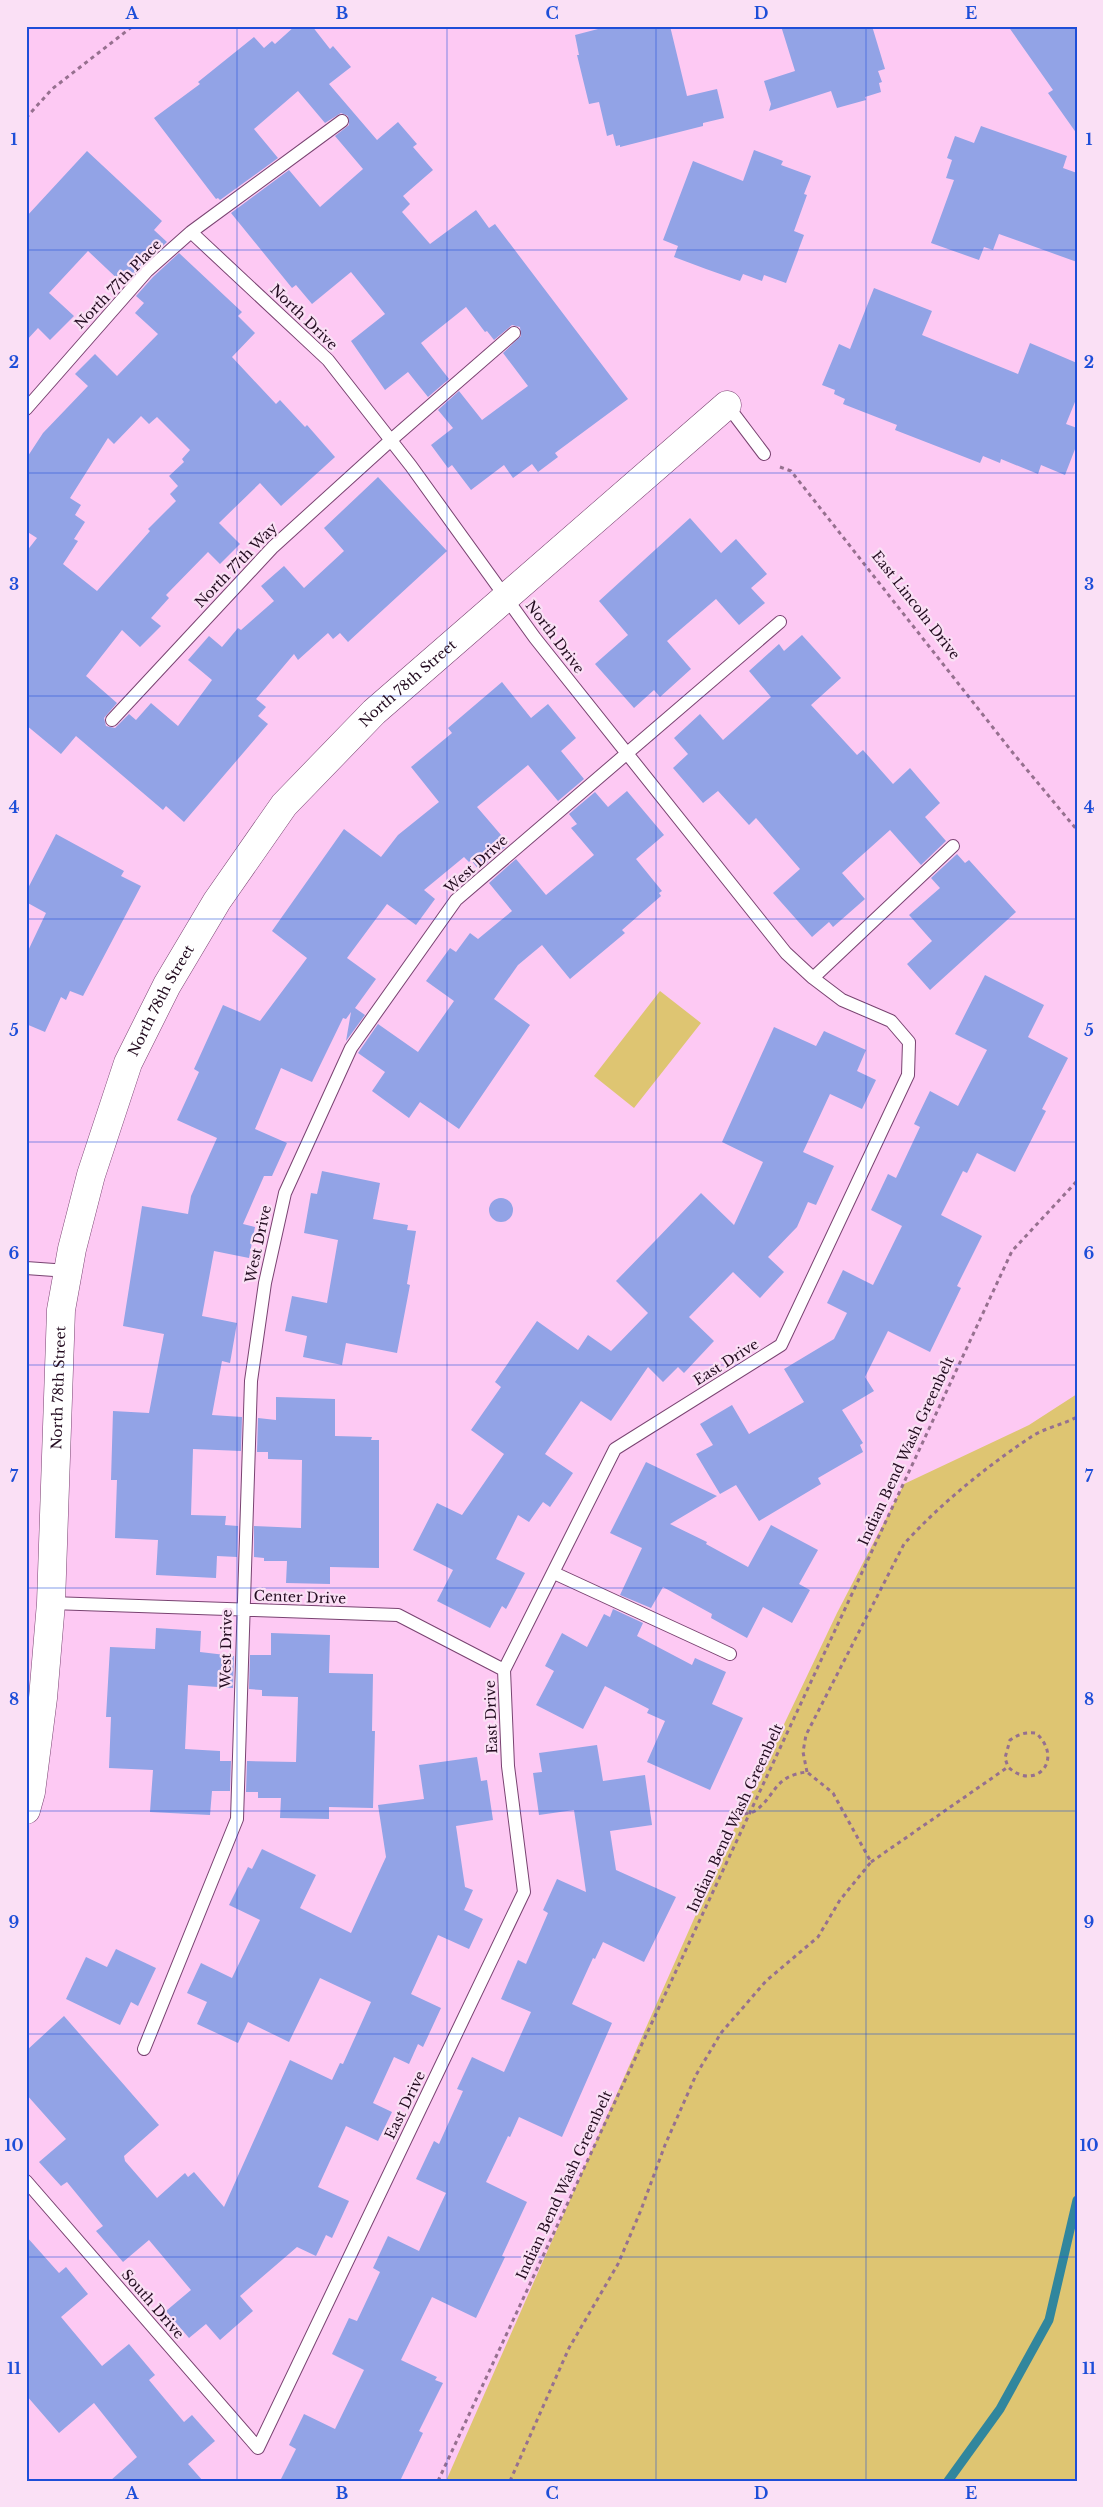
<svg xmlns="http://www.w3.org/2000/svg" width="1103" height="2507" font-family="'Libre Baskerville',serif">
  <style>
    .green { fill: #dec572 }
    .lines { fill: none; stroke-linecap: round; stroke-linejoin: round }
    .stream { stroke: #31869d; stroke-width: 9 }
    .building { fill: #92a3e6; fill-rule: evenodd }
    .lane-casing { stroke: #794371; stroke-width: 14 }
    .secondary-casing { stroke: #794371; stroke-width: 29 }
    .path { stroke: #96708f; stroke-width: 3; stroke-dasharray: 4 4; stroke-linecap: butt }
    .lane { stroke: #fff; stroke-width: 12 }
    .secondary { stroke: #fff; stroke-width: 28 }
    .grid { fill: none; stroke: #1d4ed8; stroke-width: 1; stroke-opacity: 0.55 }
    .labels { text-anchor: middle; stroke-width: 4.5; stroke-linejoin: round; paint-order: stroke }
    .street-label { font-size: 14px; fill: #230c20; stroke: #fae0f5 }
    .neatline { fill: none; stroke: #1d4ed8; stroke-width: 2 }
    .grid-label { font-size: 16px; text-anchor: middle; font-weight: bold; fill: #1d4ed8 }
  </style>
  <rect width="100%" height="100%" fill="#fdc9f3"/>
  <path class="green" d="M660,991L701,1023L634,1108L594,1076Z
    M1077,1394V2481H446L727,1844L837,1613L904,1484L1029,1425Z"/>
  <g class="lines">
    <path class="stream" d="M948,2481L1000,2409L1049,2320L1077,2200"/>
  </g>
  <path class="building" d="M295,26H312L330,49L333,46L351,67L329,84L377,140L398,122L417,144L413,147L433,170L403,196L410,204L402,212L430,244L476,210L489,228L495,224L628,399L555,453L558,457L538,472L532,464L513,478L504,465L471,490L452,465L448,468L431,445L453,428L438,410L459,391L482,420L528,386L503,353L521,336L520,327L512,325L494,340L487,331L485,332L466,307L421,343L449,379L428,397L408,372L385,390L351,341L385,314L351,272L312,304L296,285L292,288L231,213L289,170L320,207L363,169L335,136L349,125L348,116L341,113L325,123L298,91L254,129L278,158L220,200L218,198L216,199L154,118L200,84L198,82L254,37L264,48L272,41L275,44Z
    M597,26H670L687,96L717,89L724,118L703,123V126L620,147V145L616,146L613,134L607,136L599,102L589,104L577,55H579L575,35L598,29Z
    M781,26H872L885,69L878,71L882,82L879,83L881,92L865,97L866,100L837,108L831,91L769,111L771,104L764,81L795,71Z
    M1008,26H1077V134L1048,93L1053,90Z
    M981,126L1067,156L1063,168L1077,173V262L999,234L993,250L984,247L979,260L931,243L954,180L946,178L952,160L947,158L955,136L974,143Z
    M754,150L783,161L781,165L811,176L804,194L807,195L794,231L804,235L786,283L764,275L762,281L743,274L740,281L706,269L674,257L678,246L663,240L693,161L743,181Z
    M87,151L162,221L154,230L167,242L142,265L124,285L88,251L49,293L74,316L50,340L38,328L26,341V217Z
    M179,253L242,312L238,316L255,333L232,357L276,404L280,400L305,427L307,425L335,457L281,506L260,483L219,523L240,544L220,564L208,552L166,595L169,598L151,618L161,626L140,647L122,630L86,676L117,703L104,718L106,726L115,728L129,714L136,720L151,703L178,726L212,680L188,660L209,636L222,647L238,628L241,630L274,601L261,586L284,566L304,588L344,551L324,528L378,477L447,551L348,642L340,633L333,639L328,633L298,660L294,654L256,699L266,707L258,716L268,724L184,822L166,806L163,810L76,736L61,754L26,725V552L37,538L26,531V459L43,433L88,386L75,374L95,354L117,376L158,334L135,313L144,303L136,296L153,277ZM141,416L149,424L157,417L190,450L182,459L184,462L169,476L178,486L170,494L176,501L148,529L150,531L97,591L63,564L78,541L74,539L85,522L75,515L81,505L70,498L108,438L114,444Z
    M874,288L932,311L922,335L1018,374L1030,343L1077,363V397L1066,424L1077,428V444L1065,475L1041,465L1038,474L1001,459L1000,463L983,456L980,463L895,430L897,425L843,404L845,399L834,394L835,390L822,385L839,344L850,349Z
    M690,518L721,553L736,539L767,574L751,588L765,603L739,625L716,599L667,641L691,669L660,697L654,690L634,708L595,664L628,635L599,601Z
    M802,635L841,678L811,705L857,755L863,750L893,784L910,768L940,803L925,817L946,841L921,865L890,830L842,873L865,899L833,927L829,922L812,937L773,893L800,869L756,818L749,825L718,791L703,803L673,768L688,754L674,738L700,714L723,740L771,697L749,671L779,644L784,651Z
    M502,682L531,718L548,704L576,738L561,751L584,779L558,801L528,765L477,807L501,835L498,838L505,847L479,870L471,860L469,862L464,857L424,890L435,899L416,925L387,904L347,958L376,979L355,1008L365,1015L346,1041L351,1012L346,1019L343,1018L312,1082L281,1068L255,1129L287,1143L272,1176H264L243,1224L255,1227L249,1258L214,1251L202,1316L237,1323L230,1363L222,1361L212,1415L242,1417L241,1451L193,1449L191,1515L226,1516L225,1525L238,1526L237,1557L217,1556L216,1578L156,1575L158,1540L115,1538L117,1480H111L113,1411L149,1413L164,1334L123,1326L142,1206L188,1214L191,1196L217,1138L177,1120L199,1072L194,1069L223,1005L260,1021L307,958L272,931L344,829L381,857L398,835L439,802L411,767L452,733L448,728Z
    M627,791L664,835L636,859L662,891L659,893L661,896L622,930L625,933L570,979L542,945L518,965L494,999L530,1025L459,1129L420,1102L409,1118L372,1091L385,1072L358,1053L378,1024L418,1052L454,1001L426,981L450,948L456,952L470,933L478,939L512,911L489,883L516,859L546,895L594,855L571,828L577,824L569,814L595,792L608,807Z
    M56,834L124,871L121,876L141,886L83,996L70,991L66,1000L61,997L45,1032L26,1024V955L46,913L26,902V892Z
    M957,854L965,863L969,860L1016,912L930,990L907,964L932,941L909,915L940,888L931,878Z
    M985,975L1044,1005L1028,1037L1068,1058L1042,1109L1046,1111L1015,1172L977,1153L967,1173L963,1171L941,1215L982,1236L957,1286L961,1288L930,1352L888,1331L865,1377L874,1391L842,1410L863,1443L860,1445L863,1452L818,1478L821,1484L759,1521L736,1485L720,1494L696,1454L713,1445L700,1424L732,1405L749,1434L804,1402L784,1369L834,1339L847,1313L827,1303L843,1270L873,1285L902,1226L871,1210L888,1174L896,1178L920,1127L914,1124L930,1091L958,1106L987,1050L955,1034Z
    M774,1027L816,1046L824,1031L866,1050L857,1071L876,1080L862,1109L830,1094L803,1152L834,1166L816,1205L808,1202L797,1227L768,1257L784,1272L760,1298L733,1272L689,1317L714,1341L684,1373L678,1367L663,1382L648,1367L611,1421L581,1401L545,1454L573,1473L550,1507L543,1502L529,1522L518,1515L496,1559L525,1573L506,1609L502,1606L490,1628L437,1601L453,1570L413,1550L437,1503L462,1515L504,1454L471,1430L501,1387L495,1382L537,1321L578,1350L588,1335L611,1351L648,1313L616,1281L653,1243L701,1193L734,1225L763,1162L722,1142Z
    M322,1171L380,1183L373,1219L408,1225L407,1230L416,1231L407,1284L410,1285L397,1353L346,1343L342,1365L303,1357L307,1336L285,1331L292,1296L327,1303L338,1240L304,1233L311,1193L317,1194Z
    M489 1210a12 12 0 1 1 24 0a12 12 0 1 1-24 0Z
    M276,1397L335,1399V1436L372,1437L371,1440H379V1568L330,1567V1584L286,1583L287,1561H264V1558L254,1557V1526L301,1528L302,1460L268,1459V1452H257L258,1418L276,1420Z
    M646,1462L717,1496L670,1524L707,1542L706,1544L748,1567L771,1525L818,1550L799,1584L810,1590L792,1623L763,1607L747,1638L711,1618L712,1614L663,1587L651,1608L620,1595L642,1548L610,1533Z
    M613,1609L643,1623L637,1636L692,1665L695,1658L726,1672L712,1704L743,1718L710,1790L647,1762L665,1721L647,1713L649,1709L605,1686L583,1729L536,1705L554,1671L545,1666L562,1633L587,1647L604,1614L610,1617Z
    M156,1628L201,1631L200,1652L234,1656L233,1688L188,1685L185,1749L220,1751V1761H231L230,1791H212L210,1815L150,1812L153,1770L109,1768L111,1717H106L110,1647L155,1649Z
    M271,1633L330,1635L329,1673L373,1674L372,1731H375L373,1808L329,1807V1819L280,1818L281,1798H258V1792H246L247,1761L296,1762L298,1697L262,1696V1690L249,1689L250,1655H271Z
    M597,1745L603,1781L645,1775L652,1825L610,1831L616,1870L676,1897L644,1962L603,1942L595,1959L593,1958L572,2004L612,2023L562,2137L519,2117L510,2137L508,2136L486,2182L527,2202L502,2256L505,2257L476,2318L432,2297L401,2360L437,2377L435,2380L443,2383L419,2431L423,2433L400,2481H280L296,2449L289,2445L304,2414L335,2429L364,2370L332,2354L349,2318L357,2321L380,2272L373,2268L388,2236L419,2251L446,2193L416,2179L434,2141L439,2144L463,2091L457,2089L472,2057L504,2072L531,2012L501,1999L518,1960L526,1964L548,1913L543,1910L557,1879L586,1892L574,1810L539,1815L533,1773L542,1772L539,1753Z
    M477,1757L481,1781L487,1780L493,1820L456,1826L465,1887L473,1890L464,1910L483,1919L469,1949L438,1935L411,1994L441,2008L423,2047L418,2044L409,2064L394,2057L373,2103L392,2112L378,2141L346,2126L318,2187L349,2201L332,2238L326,2235L316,2256L297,2247L240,2296L253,2311L220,2340L206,2324L189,2338L166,2311L191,2290L149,2240L123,2262L96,2231L103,2226L67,2182L61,2186L39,2162L66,2139L26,2094V2051L64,2016L159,2125L124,2156L125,2161L157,2198L185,2173L188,2177L194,2172L224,2207L290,2060L332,2080L340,2063L343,2064L371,2002L320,1978L289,2042L248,2022L238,2043L197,2024L207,2002L187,1993L201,1963L232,1978L260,1920L229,1905L248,1867L252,1869L262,1849L316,1875L300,1908L351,1933L386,1857L378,1805L424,1799L419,1765Z
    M116,1949L156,1968L138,2006L131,2002L120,2025L66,1999L86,1957L107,1967Z
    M26,2236L59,2273L66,2267L88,2294L61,2317L102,2366L129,2344L155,2375L149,2380L184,2422L192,2415L215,2441L188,2464L203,2481H110L137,2457L94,2403L59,2433L26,2395Z"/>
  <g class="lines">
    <g class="lane-casing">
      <path id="lane" d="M727,405L764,454
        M26,409L147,271L191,232L342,121
        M112,720L273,547L391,440L514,333
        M813,978L953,846
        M26,1268L68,1271
        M554,1573L730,1654
        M51,1603L398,1615L504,1670
        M144,2049L237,1819L251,1381L265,1283L285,1193L351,1048L456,900L780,622
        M26,2181L258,2448L524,1892L508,1766L504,1670L615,1449L781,1345L908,1075L909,1042L891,1021L842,1000L813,978L786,953L535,638L411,466L328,360L191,232"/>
    </g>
    <g class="secondary-casing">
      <g id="secondary">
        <path id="s1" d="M26,1810L31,1792L43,1698L51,1603L61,1310L72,1249L91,1175L128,1063L167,985L217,901L284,805L374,712L727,405"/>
      </g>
    </g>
    <path class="path" d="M26,118L52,89L133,26
      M780,467L791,471L1013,753L1077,830
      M807,1772L803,1752L806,1735L904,1544C939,1505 987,1466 1031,1437C1044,1428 1062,1425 1077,1417
      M871,1862L1008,1767C1035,1792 1065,1760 1036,1733C1025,1732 1019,1734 1010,1740L1005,1758L1008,1767
      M438,2481L1012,1251L1077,1181
      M510,2481L569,2348L618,2264L641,2210L665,2145L696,2075L721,2033L766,1981L818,1937L840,1900L871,1862L833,1793L807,1772C773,1776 777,1795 755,1811C750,1814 741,1814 735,1815"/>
    <use href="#lane" class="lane"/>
    <use href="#secondary" class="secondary"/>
  </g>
  <path class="grid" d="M237,26V2481M447,26V2481M656,26V2481M866,26V2481M26,250H1077M26,473H1077M26,696H1077M26,919H1077M26,1142H1077M26,1365H1077M26,1588H1077M26,1811H1077M26,2034H1077M26,2257H1077"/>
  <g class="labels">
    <g class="street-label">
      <text transform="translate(118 284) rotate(-46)" y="5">North 77th Place</text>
      <text transform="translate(304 317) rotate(44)" y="5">North Drive</text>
      <text transform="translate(236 565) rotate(-46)" y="5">North 77th Way</text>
      <text transform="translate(916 605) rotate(52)" y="5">East Lincoln Drive</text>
      <text transform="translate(555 637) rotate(53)" y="5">North Drive</text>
      <text dy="5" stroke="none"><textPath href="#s1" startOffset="1234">North 78th Street</textPath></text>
      <text transform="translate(476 864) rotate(-42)" y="5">West Drive</text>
      <text dy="5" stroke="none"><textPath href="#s1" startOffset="829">North 78th Street</textPath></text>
      <text transform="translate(258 1244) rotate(-78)" y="5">West Drive</text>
      <text transform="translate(726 1362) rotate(-32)" y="5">East Drive</text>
      <text dy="5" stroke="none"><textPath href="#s1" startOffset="424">North 78th Street</textPath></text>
      <text transform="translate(906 1451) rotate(-65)" y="5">Indian Bend Wash Greenbelt</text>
      <text transform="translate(300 1597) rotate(2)" y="5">Center Drive</text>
      <text transform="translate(226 1649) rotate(-89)" y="5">West Drive</text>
      <text transform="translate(491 1717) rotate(-92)" y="5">East Drive</text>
      <text transform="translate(735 1818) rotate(-65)" y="5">Indian Bend Wash Greenbelt</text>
      <text transform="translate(405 2105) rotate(-64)" y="5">East Drive</text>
      <text transform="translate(564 2185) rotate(-65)" y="5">Indian Bend Wash Greenbelt</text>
      <text transform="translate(153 2304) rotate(49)" y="5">South Drive</text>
    </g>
  </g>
  <rect width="1103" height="2507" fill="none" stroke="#fae0f5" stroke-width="55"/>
  <rect x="28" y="28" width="1048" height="2452" class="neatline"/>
  <g class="grid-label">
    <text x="132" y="19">A</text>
    <text x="342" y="19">B</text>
    <text x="552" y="19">C</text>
    <text x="761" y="19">D</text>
    <text x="971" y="19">E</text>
    <text x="14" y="145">1</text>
    <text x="1089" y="145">1</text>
    <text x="14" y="368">2</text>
    <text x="1089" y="368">2</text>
    <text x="14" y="590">3</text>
    <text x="1089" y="590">3</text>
    <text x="14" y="813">4</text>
    <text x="1089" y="813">4</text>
    <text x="14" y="1036">5</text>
    <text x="1089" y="1036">5</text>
    <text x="14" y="1259">6</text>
    <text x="1089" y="1259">6</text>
    <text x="14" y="1482">7</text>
    <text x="1089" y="1482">7</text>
    <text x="14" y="1705">8</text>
    <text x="1089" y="1705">8</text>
    <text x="14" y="1928">9</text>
    <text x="1089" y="1928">9</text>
    <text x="14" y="2151">10</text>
    <text x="1089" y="2151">10</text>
    <text x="14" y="2374">11</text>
    <text x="1089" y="2374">11</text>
    <text x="132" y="2499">A</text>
    <text x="342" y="2499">B</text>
    <text x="552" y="2499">C</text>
    <text x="761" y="2499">D</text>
    <text x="971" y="2499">E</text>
  </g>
</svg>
